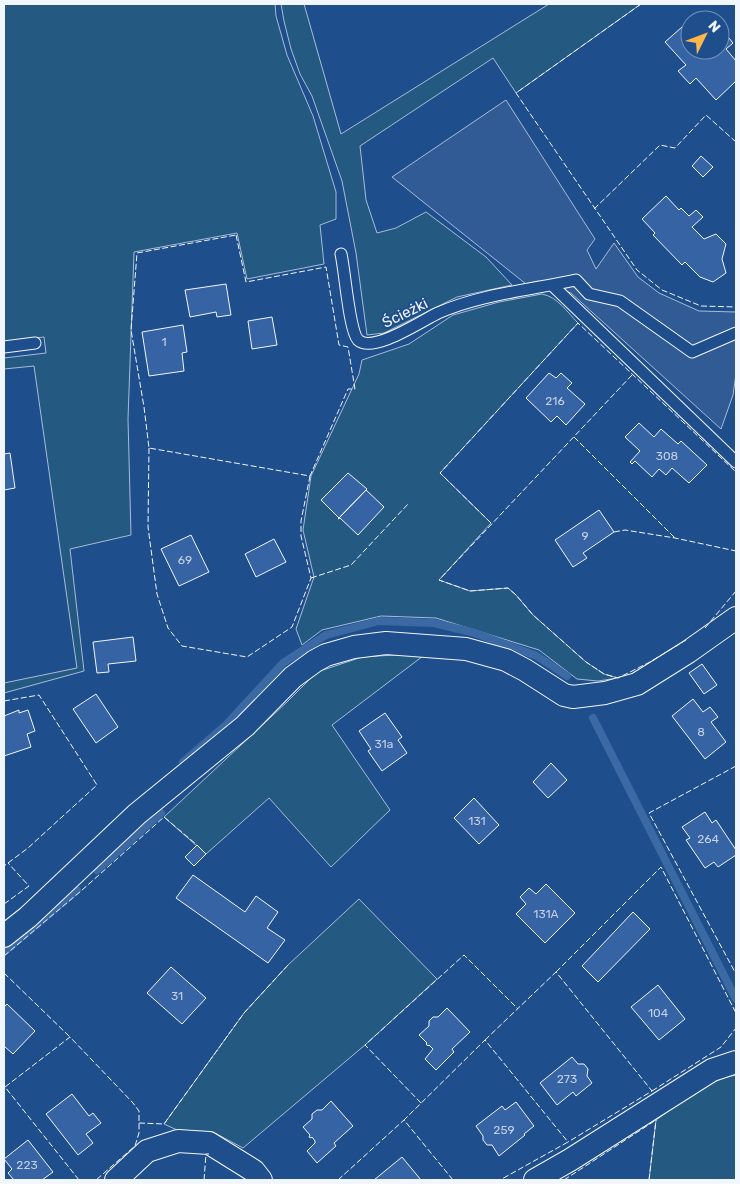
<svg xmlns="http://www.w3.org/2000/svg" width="740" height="1184" font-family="Rubik,sans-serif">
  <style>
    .green { fill: #245a82; stroke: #a8bbd7 }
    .parking { fill: #305b95; stroke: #a8bbd7 }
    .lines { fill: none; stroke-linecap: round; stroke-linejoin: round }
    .stream { stroke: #3b69a3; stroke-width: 8 }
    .building { fill: #3563a3; stroke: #f2f6ff }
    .lane-casing { stroke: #f2f6ff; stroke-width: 13 }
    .street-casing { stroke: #f2f6ff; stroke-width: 24 }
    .lane { stroke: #1f4e8c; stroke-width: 11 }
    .street { stroke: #1f4e8c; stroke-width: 22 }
    .fence { stroke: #f2f6ff; stroke-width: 1; stroke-dasharray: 6 2.5; stroke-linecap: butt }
    .labels { text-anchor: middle; stroke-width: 4; stroke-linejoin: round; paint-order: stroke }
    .number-label { font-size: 12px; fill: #c3d1e8 }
    .street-label { font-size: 15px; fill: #f2f6ff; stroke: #1f4e8c }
  </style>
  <rect width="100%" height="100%" fill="#1f4e8c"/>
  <path class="green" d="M4,4H275L276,16L287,55L313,116L336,192V219L320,225L324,264L247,279L237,233L134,252L128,419L131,535L70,549L84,671L4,693V683L77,668L34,366L4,369V358L46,353L44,337L4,342Z
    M281,4H304L341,134L549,4H641L516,93L493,58L360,146L366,200L377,233L396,228L426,212L486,257L512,285L457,297L384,333L367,335L356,253L342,181L312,96L300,74L291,49L284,21Z
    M542,294C558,297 567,312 578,323L440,473L491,523L439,580L470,591L508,588L516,595L533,615L586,662L604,674L618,678L598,681L577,679L539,650L436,618L381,616L322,630L302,645L296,629L314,577L303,530L311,476L359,374L362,360L409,344L453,315L499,302Z
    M427,653L332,725L390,810L331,867L269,798L206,854L164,817L287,702L317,672L362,657Z
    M359,899L437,979L365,1045L243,1148L213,1132L177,1130L164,1124L244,1013L288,965Z
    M736,1075V1180H649L656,1120C680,1103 707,1080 736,1075Z"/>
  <path class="parking" d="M506,100L595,239L587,250L596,269L614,243L638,277L659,293L699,311L736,312V374L733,395L721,429L571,293L538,281L526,284L392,177Z"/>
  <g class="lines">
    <path class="stream" d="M593,718L736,999
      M183,762L226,725L283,663L326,635L379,621L434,623L475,633L537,656L567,676
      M97,870L161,813
      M4,952L77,890"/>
  </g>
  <path class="building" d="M690,20V50H720V36L724,32L733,43L726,49L736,61V81L716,100L696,78L690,84L678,71L686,65L665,42Z
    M701,156L713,167L703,177L692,166Z
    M666,196L679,210L681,208L689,216L696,210L703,217L692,227L704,239L716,234L726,244L722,259L726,273L713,282L700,277L685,262L682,265L653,235L655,233L642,219Z
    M226,284L231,315L217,317L216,312L190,317L185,290Z
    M272,317L277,345L252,349L248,321Z
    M183,325L187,352L182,353L184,371L149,376L142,332Z
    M549,373L556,378L561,373L572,383L567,388L585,404L566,425L557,416L551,422L526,398Z
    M639,423L654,437L661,429L678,444L681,441L707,465L689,483L672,468L666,475L659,469L652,477L635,461L632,464L630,462L640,451L625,437Z
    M10,453L15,488L4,490V454Z
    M348,473L367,489L338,519L339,518L321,500Z
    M367,489L366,490L384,507L358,535L340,518L338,519Z
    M599,510L614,532L583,553L587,558L573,567L555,540Z
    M191,535L209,572L179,586L161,549Z
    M274,539L286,562L256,577L245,554Z
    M133,637L136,661L108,664L109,672L97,673L93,642Z
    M702,664L717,685L704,694L689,673Z
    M96,694L118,727L96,743L73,709Z
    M693,699L703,712L710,707L718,717L711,722L726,742L705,759L672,716Z
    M19,710V713L28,710L35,731L27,734L31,747L4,756V716Z
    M385,713L402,737L398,740L407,753L382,771L368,751L371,749L359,731Z
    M551,763L567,780L548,798L533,782Z
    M474,798L499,825L479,844L454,818Z
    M705,812L712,823L716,820L736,850V855L718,867L714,862L705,868L686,840L690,838L682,827Z
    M197,845L206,854L194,866L185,857Z
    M193,875L245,912L256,896L278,912L267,928L285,940L268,963L176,898Z
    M546,884L575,913L545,943L516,914L526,904L520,897L529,888L536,894Z
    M633,912L650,929L598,982L582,966Z
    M171,967L206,998L182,1024L147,993Z
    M658,985L685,1019L659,1040L631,1007Z
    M7,1004L35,1031L13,1054L4,1046V1007Z
    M447,1008L470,1032L452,1049L454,1052L436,1070L425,1059L433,1049L429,1045L428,1046L426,1044L427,1043L419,1035L429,1026V1021L433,1017H438Z
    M572,1057L578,1064H584L588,1069L587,1076L592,1083L576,1096L573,1092L557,1105L540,1083Z
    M72,1094L89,1116L93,1113L101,1123L86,1134L93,1143L78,1155L46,1114Z
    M331,1101L353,1126L334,1143L336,1146L317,1163L307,1151L315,1143V1141L312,1137L311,1138L309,1137L310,1135L303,1127L312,1119V1114L317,1110H322Z
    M516,1102L534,1126L524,1134L525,1135L499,1156L492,1145H487L483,1140V1136L476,1126L502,1106L505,1110Z
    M28,1140L53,1172L42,1180H14L8,1173L12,1169L4,1159Z
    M402,1157L421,1180H374Z"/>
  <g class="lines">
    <g class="lane-casing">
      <path id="lane" d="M341,254C345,271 349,330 358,340C373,354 423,320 438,313C482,294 530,290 576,280L589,294L620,301L692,352L736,333
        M552,285L736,462
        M4,347L35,343"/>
    </g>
    <g class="street-casing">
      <path id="street" d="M4,936L28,917L137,814L245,726L293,677L315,661L326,655L354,647L386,643L466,649L506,660L525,670L564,695L573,697L605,693L637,684L688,652L736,618
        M116,1180L147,1151L178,1141L209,1143L254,1171L261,1180
        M535,1180L570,1160L712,1070L736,1062"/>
    </g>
    <use href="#lane" class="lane"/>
    <use href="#street" class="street"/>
    <path class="fence" d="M641,4L516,93L637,270L662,290L701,306L736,307
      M594,209L660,145L675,148L706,115L736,142
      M236,235L246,282L326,267L339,345L348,347L355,389H348L310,476L149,448L144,407L131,330L137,253Z
      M632,375L439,580L470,591L508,588L516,595L533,615L586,662L604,674L618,678L650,662L686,640
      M574,437L675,538
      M149,448L148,527L157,594L168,628L182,646L247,657L292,627L311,578L301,536V521L310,476
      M491,523L440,473L578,323L736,472
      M614,532L625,530L675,538L736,551
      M311,578L351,565L409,503
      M705,628L736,591
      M4,701L39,695L97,785L28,848L4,866
      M736,766L649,813L736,974
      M4,904L29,886L8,863
      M4,956L81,891L164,817L197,845
      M556,972L661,867L736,1013
      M4,973L70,1037
      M485,1040L556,972L652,1091L568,1142
      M652,1091L721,1047L736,1028
      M421,1103L365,1045L464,955L518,1009
      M139,1123L164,1124L244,1013L288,965
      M79,1180L5,1087L70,1037L133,1103L139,1111V1133L135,1146L96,1180
      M204,1180L206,1154H209
      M338,1180L404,1120
      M453,1180L404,1120L485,1040L568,1142L500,1180
      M564,1180L656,1120
      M649,1180L656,1120"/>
  </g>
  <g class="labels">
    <g class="number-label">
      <text x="164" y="346">1</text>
      <text x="555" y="405">216</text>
      <text x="667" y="460">308</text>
      <text x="585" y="540">9</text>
      <text x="185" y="564">69</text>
      <text x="701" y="736">8</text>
      <text x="384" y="748">31a</text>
      <text x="477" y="825">131</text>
      <text x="708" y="843">264</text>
      <text x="546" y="918">131A</text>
      <text x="177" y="1000">31</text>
      <text x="658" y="1017">104</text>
      <text x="567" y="1083">273</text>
      <text x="504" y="1134">259</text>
      <text x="27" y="1169">223</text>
    </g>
    <g class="street-label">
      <text transform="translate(405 313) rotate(-26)" y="5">Ścieżki</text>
    </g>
  </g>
  <rect width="740" height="1184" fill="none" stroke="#f2f6ff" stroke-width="10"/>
  <g transform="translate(705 35) rotate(48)"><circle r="24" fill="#1f4e8c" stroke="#7391ba"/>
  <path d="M0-4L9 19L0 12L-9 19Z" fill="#ffb74d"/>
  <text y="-8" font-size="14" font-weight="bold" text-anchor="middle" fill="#f2f6ff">N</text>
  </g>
</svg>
